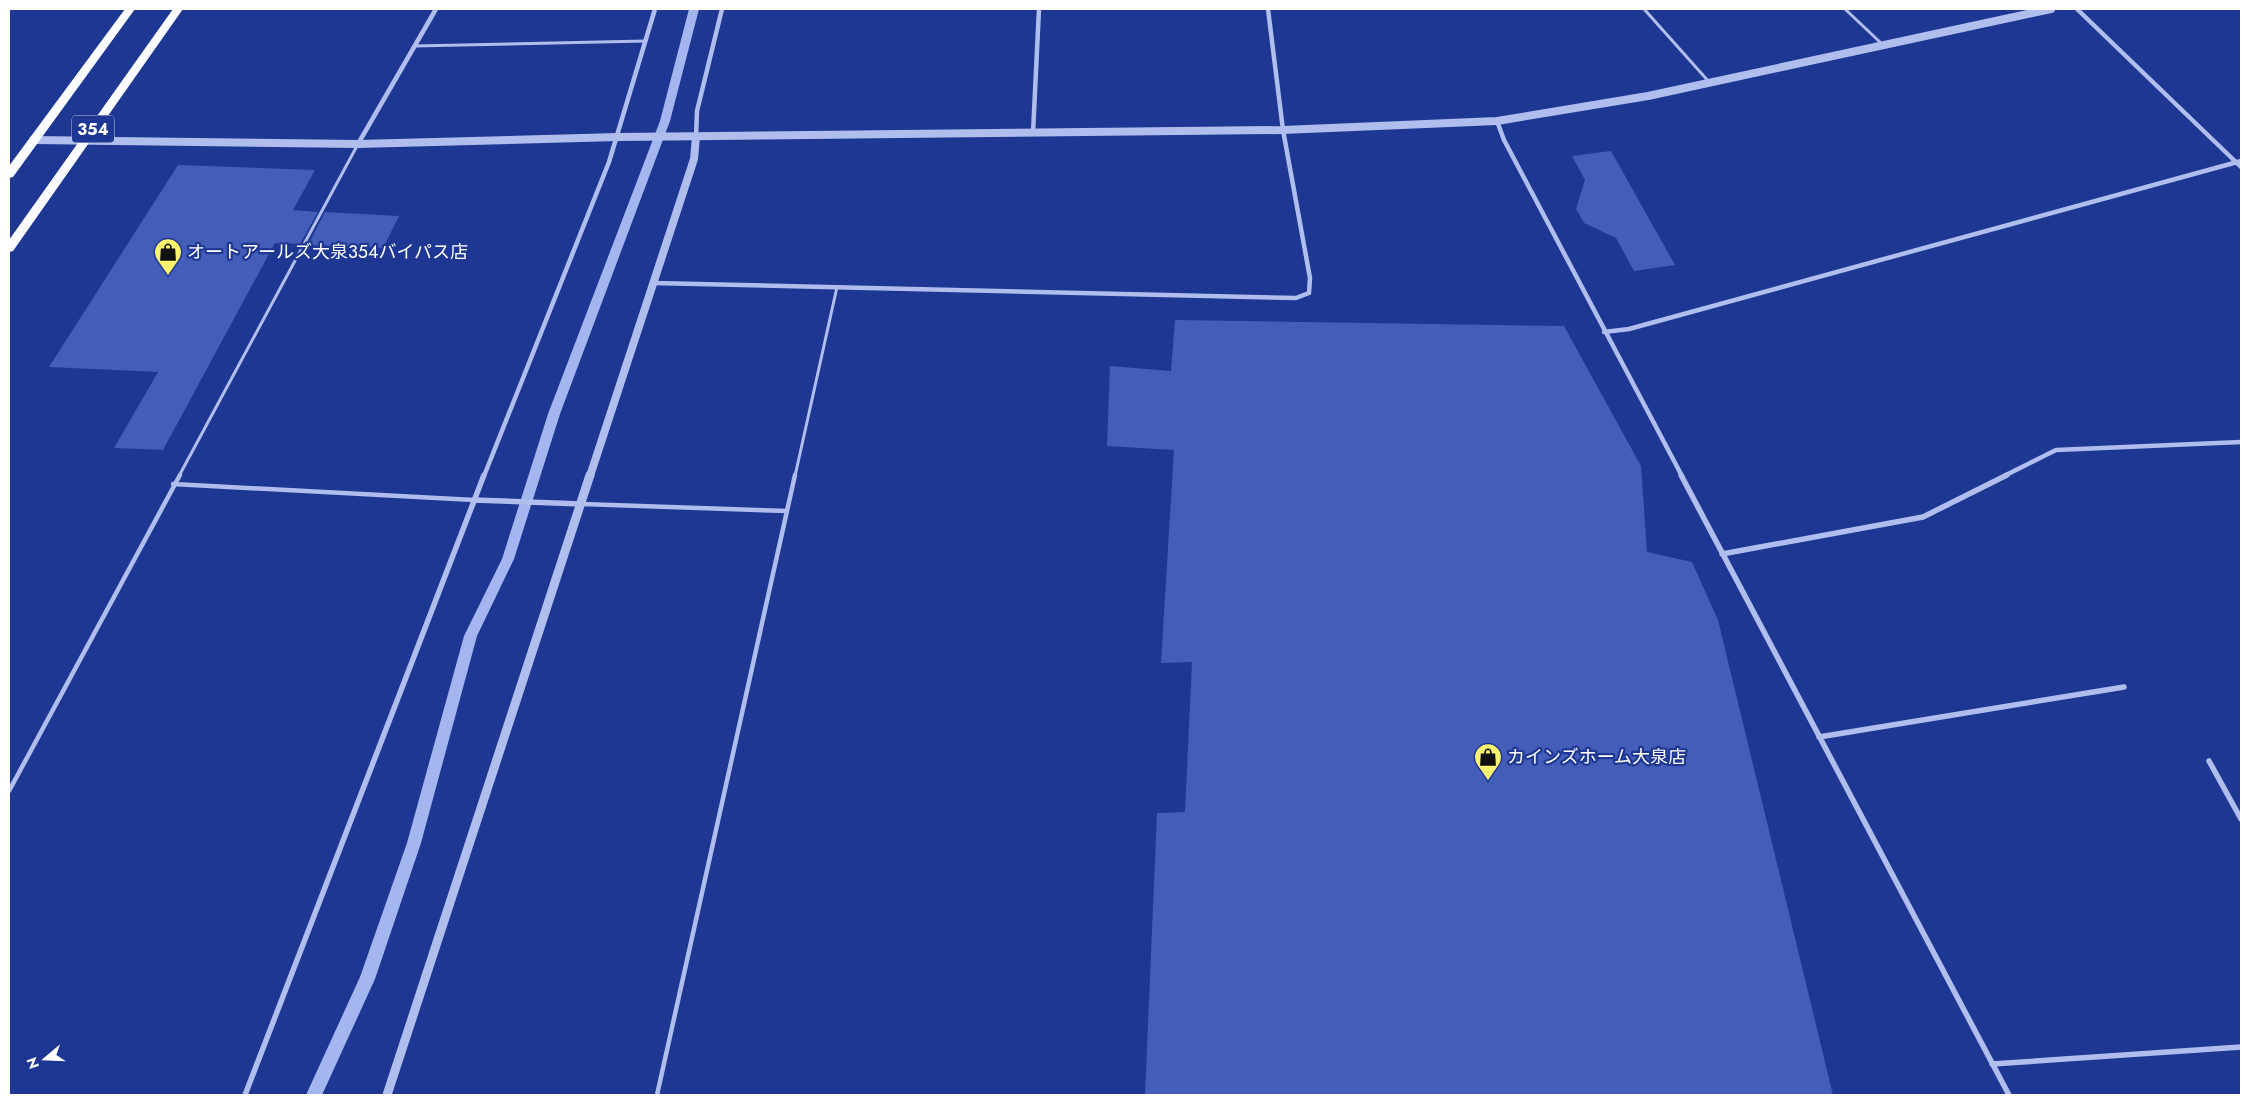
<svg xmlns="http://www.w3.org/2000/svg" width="2250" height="1104" font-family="Jost,'Noto Sans JP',sans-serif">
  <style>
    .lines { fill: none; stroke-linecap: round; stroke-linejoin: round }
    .stream { fill: #a3b6ef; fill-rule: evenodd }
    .building { fill: #435db8 }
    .service-far1 { stroke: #b0beee; stroke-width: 3 }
    .service { stroke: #b0beee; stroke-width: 4.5 }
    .minor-far1 { stroke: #b0beee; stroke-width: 4.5 }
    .minor { stroke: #b0beee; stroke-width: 5.5 }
    .tertiary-far1 { stroke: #b0beee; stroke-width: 8 }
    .tertiary { stroke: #b0beee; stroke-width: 9 }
    .trunk { fill: #fbfcff; fill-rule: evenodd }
    .labels { text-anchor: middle; stroke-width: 4.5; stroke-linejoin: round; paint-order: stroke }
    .shield { fill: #1e3792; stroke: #bcc3de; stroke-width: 1 }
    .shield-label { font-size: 16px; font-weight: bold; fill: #fff }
    .poi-label { font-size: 18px; fill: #fff; stroke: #1e3792; text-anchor: start }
  </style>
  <rect width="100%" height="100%" fill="#1e3792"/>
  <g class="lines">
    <path class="stream" d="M689,9H699L670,121L560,414L514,559L477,636L421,843L375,979L322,1095H306L360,977L407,843L464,636L502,559L548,414L660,121Z"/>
  </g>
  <path class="building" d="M1611,151L1675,265L1634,271L1616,238L1584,223L1576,209L1585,180L1572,156Z
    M178,165L315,170L293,210L318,212L300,244L275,243L163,450L114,448L158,372L49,367Z
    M325,212L399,216L383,248L308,245Z
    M1175,320L1564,326L1641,466L1647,552L1692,562L1718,620L1833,1095H1145L1157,813L1185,812L1192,662L1161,663L1174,450L1107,446L1110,366L1171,371Z"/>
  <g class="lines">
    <path class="service-far1" d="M1644,9L1710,83
      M1845,9L1882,44
      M414,46L645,41
      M179,476L358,144
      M795,476L837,287"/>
    <path class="service" d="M173,484L474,500
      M582,504L787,511
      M9,791L180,475
      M657,1095L795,475"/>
    <path class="minor-far1" d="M2077,9L2241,167
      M1497,121L1504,140L1682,476
      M1033,133L1039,9
      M696,137L697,111L722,9
      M358,144L436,9
      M653,283L1296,298L1309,293L1310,278L1283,130L1268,9
      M1604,332L1629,329L2241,161
      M484,476L609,162L655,9
      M2004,476L2056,450L2241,442"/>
    <path class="minor" d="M1681,475L2009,1095
      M474,500L581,504
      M1722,554L1923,517L2007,475
      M1819,737L2124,687
      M2209,761L2241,819
      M1992,1064L2241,1047
      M245,1095L484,475"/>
    <path class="tertiary-far1" d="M33,140L358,144L618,137L1283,130L1497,121L1648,96L2051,9
      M590,476L694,159L696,137"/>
    <path class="tertiary" d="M387,1095L590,475"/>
    <path class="trunk" d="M125,9H135L13,177L9,178V166Z
      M173,9H183L13,251L9,252V240Z"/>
  </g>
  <defs>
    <g id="shop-pin" transform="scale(1.4375)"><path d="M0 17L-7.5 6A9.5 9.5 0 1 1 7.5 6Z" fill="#fcf36f" stroke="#1e3792"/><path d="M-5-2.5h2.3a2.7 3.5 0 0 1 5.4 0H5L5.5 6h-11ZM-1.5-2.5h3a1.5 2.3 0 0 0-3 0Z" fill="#111"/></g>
  </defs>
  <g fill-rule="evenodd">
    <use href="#shop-pin" x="168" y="252"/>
    <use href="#shop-pin" x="1488" y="757"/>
  </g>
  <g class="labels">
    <rect class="shield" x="72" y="115.5" width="42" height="27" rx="4"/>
    <g class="shield-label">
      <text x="93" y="135">354</text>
    </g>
    <g class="poi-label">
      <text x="187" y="258">オートアールズ大泉354バイパス店</text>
      <text x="1507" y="763">カインズホーム大泉店</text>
    </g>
  </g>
  <rect width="2250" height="1104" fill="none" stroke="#ffffff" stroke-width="20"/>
  <g transform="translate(45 1059) rotate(251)" stroke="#1e3792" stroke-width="4" paint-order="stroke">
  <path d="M0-4L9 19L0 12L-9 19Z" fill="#ffffff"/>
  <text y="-8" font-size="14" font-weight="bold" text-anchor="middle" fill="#ffffff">N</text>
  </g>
</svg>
